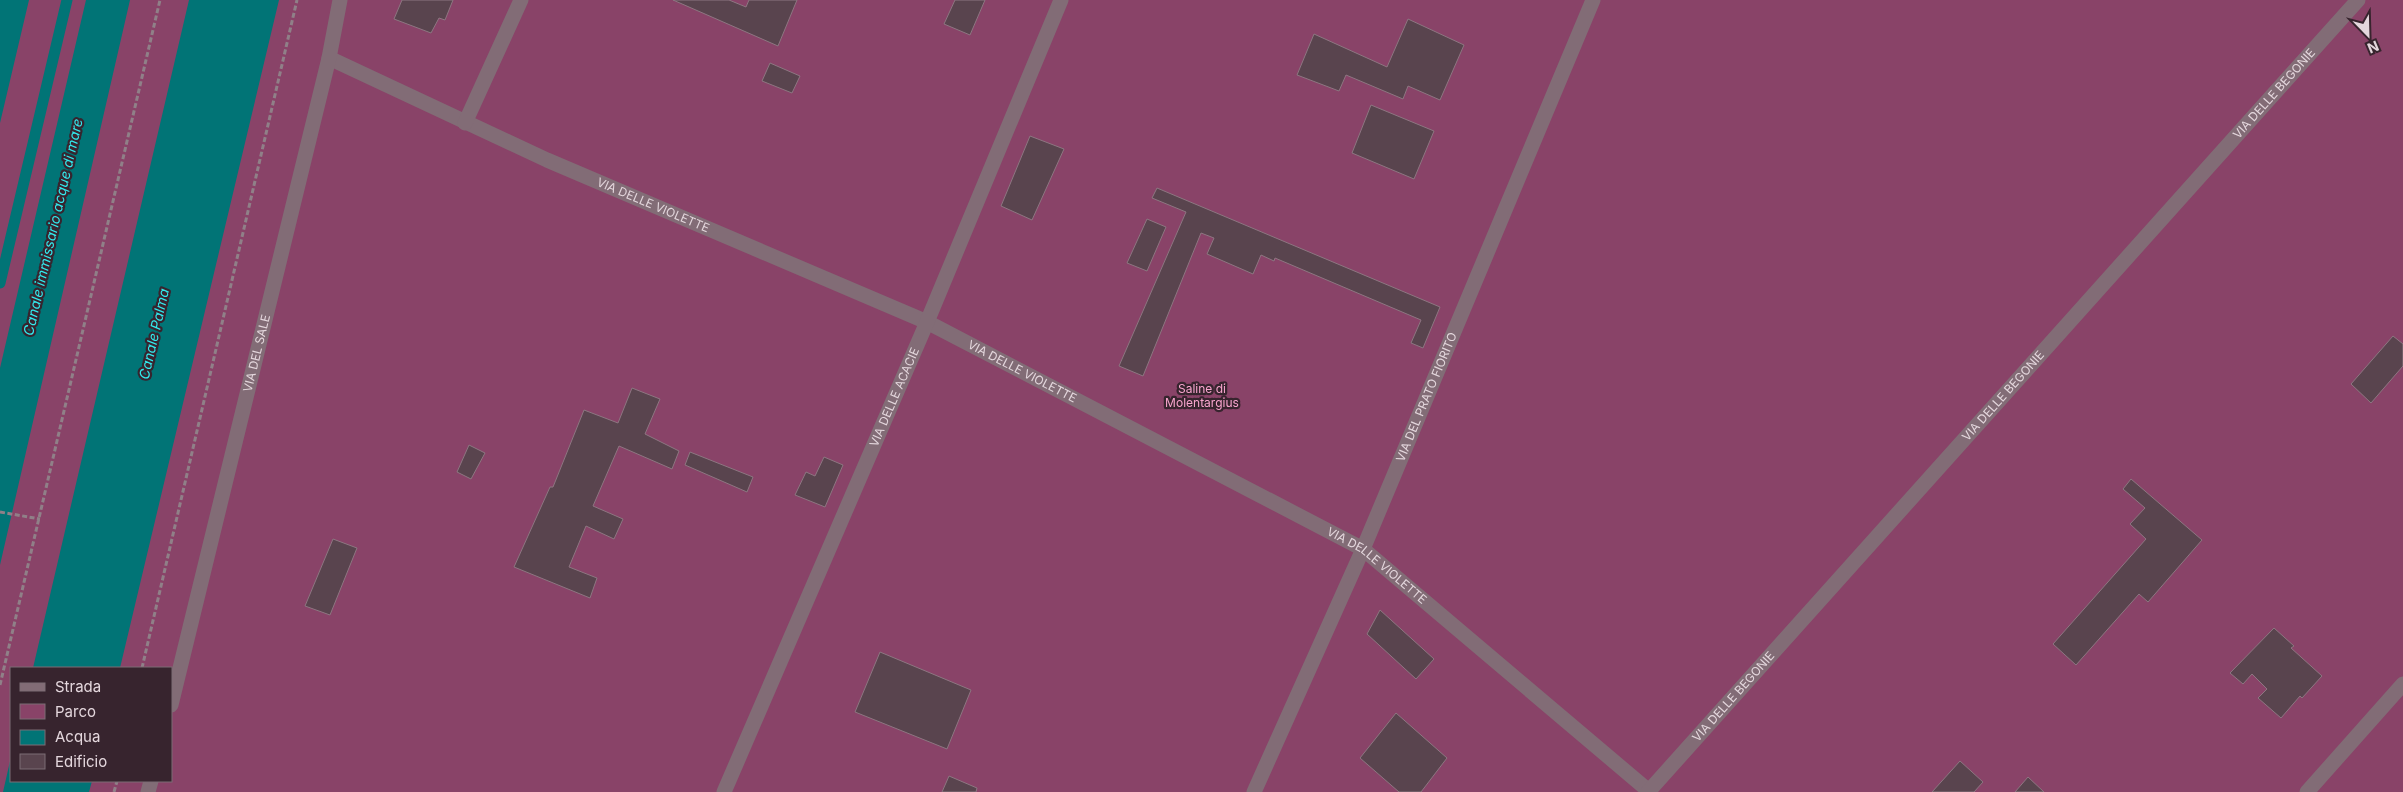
<svg xmlns="http://www.w3.org/2000/svg" width="2403" height="792" font-family="Inter,sans-serif">
  <style>
    .green { fill: #894368; fill-rule: evenodd }
    .water { fill: #017476 }
    .lines { fill: none; stroke-linecap: round; stroke-linejoin: round }
    .stream { stroke: #017476; stroke-width: 11 }
    .building { fill: #59444e; stroke: #8d7681 }
    .path { stroke: #908088; stroke-width: 3; stroke-dasharray: 5 2.5; stroke-linecap: butt }
    .minor { stroke: #826c76; stroke-width: 15 }
    .labels { text-anchor: middle; stroke-width: 4.5; stroke-linejoin: round; paint-order: stroke }
    .street-label { font-size: 12px; fill: #e4d7dd; stroke: #37242e }
    .park-label { font-size: 12px; fill: #f8a5ce; stroke: #37242e }
    .water-label { font-size: 14px; font-style: italic; fill: #32ebee; stroke: #37242e }
  </style>
  <rect width="100%" height="100%" fill="#422e38"/>
  <path class="green" d="M0,0H2403V792H0ZM11,668H171V781H11Z"/>
  <path class="water" d="M0,0H29L0,123Z
    M86,0H130L0,565V368Z
    M189,0H279L120,668H33Z
    M11,757V781H92L89,792H3Z"/>
  <g class="lines">
    <path class="stream" d="M0,283L67,0"/>
  </g>
  <path class="building" d="M402,0H453L445,20L439,18L431,33L394,19Z
    M673,0H729L746,7L749,0H797L778,46Z
    M955,0H985L970,35L944,24Z
    M1408,19L1464,45L1440,100L1408,86L1403,99L1346,75L1339,91L1297,75L1314,34L1387,67Z
    M770,63L800,76L792,93L762,81Z
    M1371,105L1434,131L1414,179L1352,153Z
    M1030,136L1064,149L1032,220L1001,206Z
    M1157,188L1440,307L1423,348L1411,343L1421,320L1275,258L1274,261L1261,255L1253,274L1207,254L1214,238L1201,233L1143,376L1119,366L1186,212L1152,198Z
    M1147,219L1166,227L1147,271L1127,263Z
    M2393,336L2403,344V366L2371,403L2351,384Z
    M632,388L660,399L645,434L679,451L672,469L619,446L593,506L623,519L614,539L586,526L569,567L597,578L590,598L514,567L550,487H553L584,410L618,423Z
    M469,445L485,453L471,479L457,472Z
    M690,452L753,477L747,492L685,465Z
    M824,457L843,465L825,507L795,495L806,472L815,476Z
    M2131,479L2202,540L2148,602L2139,594L2076,665L2053,644L2146,539L2130,524L2145,508L2123,489Z
    M333,539L357,548L330,615L305,606Z
    M1380,610L1434,659L1416,679L1367,634Z
    M2274,628L2294,646L2291,648L2322,676L2302,698L2300,696L2281,718L2258,698L2267,689L2252,674L2243,684L2230,673Z
    M880,652L971,690L947,749L855,712Z
    M1396,713L1447,758L1421,792H1399L1360,758Z
    M1960,761L1983,782L1974,792H1932Z
    M949,776L977,788L976,792H942Z
    M2028,777L2044,792H2015Z"/>
  <g class="lines">
    <path class="path" d="M0,512L40,519
      M142,668L297,0
      M0,685L160,0
      M114,792L117,781"/>
    <g class="minor">
      <path id="s1" d="M329,58L547,160L927,322L1363,549L1650,792"/>
      <path d="M465,123L521,0"/>
      <path id="s2" d="M171,705L329,58L340,0"/>
      <path d="M148,792L151,781"/>
      <path id="s3" d="M724,792L927,322L1061,0"/>
      <path id="s4" d="M1254,792L1363,549L1593,0"/>
      <path id="s5" d="M1648,792L2358,0"/>
      <path d="M2307,792L2403,684"/>
    </g>
  </g>
  <g class="labels">
    <g class="street-label">
      <text dy="4" stroke="none"><textPath href="#s5" startOffset="938">VIA DELLE BEGONIE</textPath></text>
      <text dy="4" stroke="none"><textPath href="#s1" startOffset="356">VIA DELLE VIOLETTE</textPath></text>
      <text dy="4" stroke="none"><textPath href="#s2" startOffset="362">VIA DEL SALE</textPath></text>
      <text dy="4" stroke="none"><textPath href="#s1" startOffset="761">VIA DELLE VIOLETTE</textPath></text>
      <text dy="4" stroke="none"><textPath href="#s5" startOffset="532">VIA DELLE BEGONIE</textPath></text>
      <text dy="4" stroke="none"><textPath href="#s3" startOffset="430">VIA DELLE ACACIE</textPath></text>
      <text dy="4" stroke="none"><textPath href="#s4" startOffset="431">VIA DEL PRATO FIORITO</textPath></text>
      <text dy="4" stroke="none"><textPath href="#s1" startOffset="1166">VIA DELLE VIOLETTE</textPath></text>
      <text dy="4" stroke="none"><textPath href="#s5" startOffset="128">VIA DELLE BEGONIE</textPath></text>
    </g>
    <g class="park-label">
      <text x="1202" y="393">Saline di<tspan x="1202" dy="14">Molentargius</tspan></text>
    </g>
    <g class="water-label">
      <text transform="translate(53 227) rotate(-77)" y="5">Canale immissario acque di mare</text>
      <text transform="translate(154 334) rotate(-77)" y="5">Canale Palma</text>
    </g>
  </g>
  <rect x="10" y="667" width="162" height="115" fill="#37242e" stroke="#7c6c74"/>
  <rect x="20" y="683" width="25" height="8" fill="#826c76" stroke="#7c6c74"/>
  <text x="55" y="692" font-size="15" fill="#e4d7dd">Strada</text>
  <rect x="20" y="704" width="25" height="15" fill="#894368" stroke="#7c6c74"/>
  <text x="55" y="717" font-size="15" fill="#e4d7dd">Parco</text>
  <rect x="20" y="730" width="25" height="15" fill="#017476" stroke="#7c6c74"/>
  <text x="55" y="742" font-size="15" fill="#e4d7dd">Acqua</text>
  <rect x="20" y="754" width="25" height="15" fill="#59444e" stroke="#7c6c74"/>
  <text x="55" y="767" font-size="15" fill="#e4d7dd">Edificio</text>
  <g transform="translate(2368 35) rotate(157)" stroke="#37242e" stroke-width="4" paint-order="stroke">
  <path d="M0-4L9 19L0 12L-9 19Z" fill="#e4d7dd"/>
  <text y="-8" font-size="14" font-weight="bold" text-anchor="middle" fill="#e4d7dd">N</text>
  </g>
</svg>
